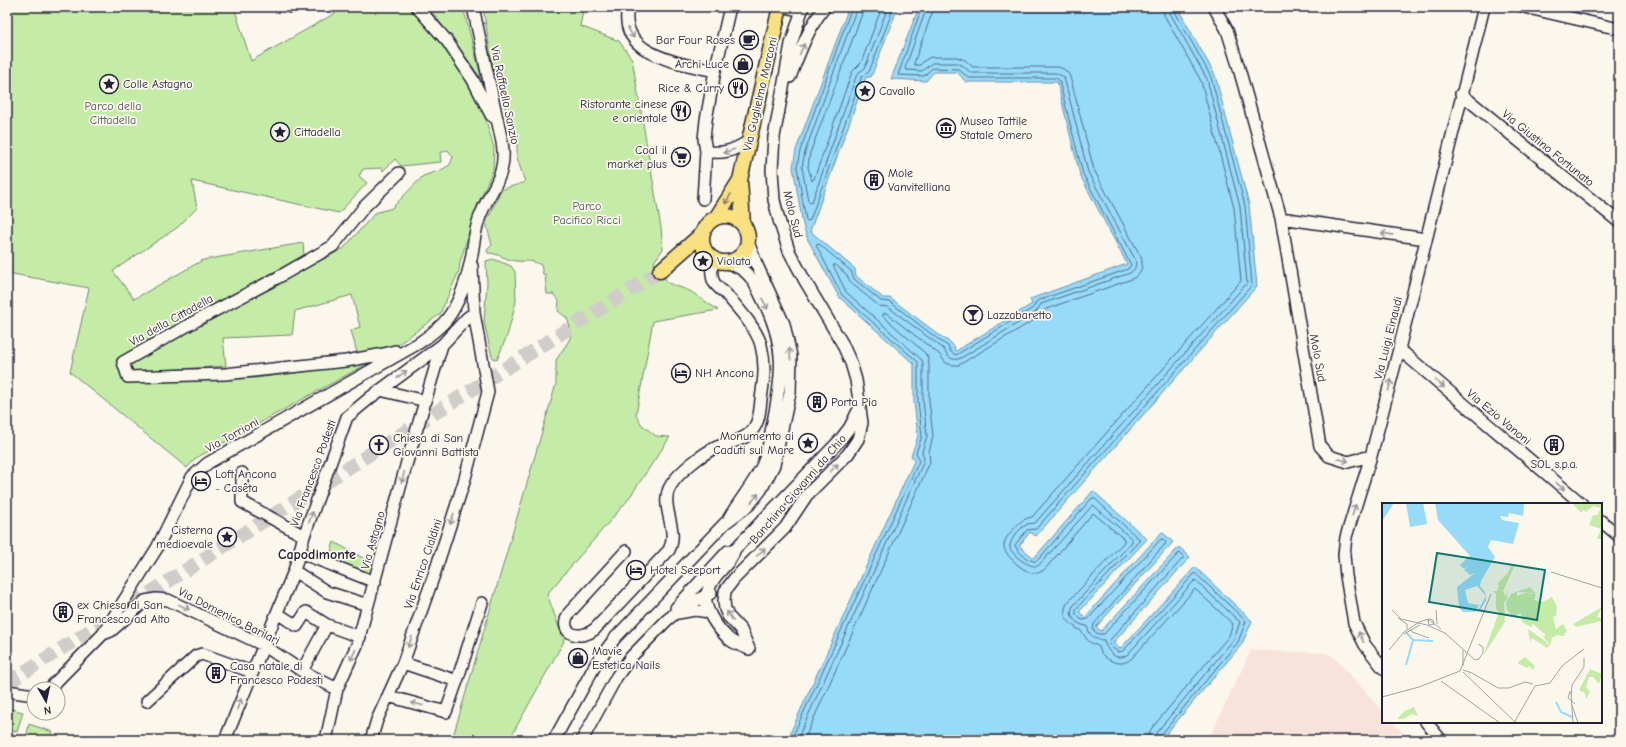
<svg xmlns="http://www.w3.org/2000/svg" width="1626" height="747" font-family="'Comic Neue',sans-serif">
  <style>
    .built { fill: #f8e3da }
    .green { fill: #c4eca7; stroke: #738771 }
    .water { fill: #97daf9; stroke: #6890ad }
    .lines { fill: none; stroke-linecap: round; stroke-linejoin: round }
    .shore { stroke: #516c87; stroke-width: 1 }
    .major-tunnel { stroke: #d0ccc9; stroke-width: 14; stroke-dasharray: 14 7; stroke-linecap: butt }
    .minor-casing { stroke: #22223b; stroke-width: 14 }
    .major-casing { stroke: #22223b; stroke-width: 17 }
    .minor { stroke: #fbf7ec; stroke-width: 11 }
    .major { stroke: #f9e181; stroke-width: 14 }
    .oneway { stroke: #99979c }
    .oneway2 { stroke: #8e825e }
    .labels { text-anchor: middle; stroke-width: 3.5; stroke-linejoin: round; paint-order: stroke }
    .poi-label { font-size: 12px; fill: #22223b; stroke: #fbf7ec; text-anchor: start }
    .street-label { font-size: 12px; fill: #22223b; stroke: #fbf7ec }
    .park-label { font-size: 12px; fill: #4a5456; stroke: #fbf7ec }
    .quarter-label { font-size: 14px; font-weight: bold; fill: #22223b; stroke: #fbf7ec }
    .inset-river { fill: none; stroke: #97daf9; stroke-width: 2 }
    .inset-road { fill: none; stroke: #a4a2a5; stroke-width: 1 }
    .view { fill: #0f766e; fill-opacity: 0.15; stroke: #0f766e; stroke-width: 2 }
    .inset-edge { fill: none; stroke: #22223b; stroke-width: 2 }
  </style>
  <rect width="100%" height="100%" fill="#fbf7ec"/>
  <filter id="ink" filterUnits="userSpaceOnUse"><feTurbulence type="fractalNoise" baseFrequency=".025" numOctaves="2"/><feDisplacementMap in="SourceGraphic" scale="8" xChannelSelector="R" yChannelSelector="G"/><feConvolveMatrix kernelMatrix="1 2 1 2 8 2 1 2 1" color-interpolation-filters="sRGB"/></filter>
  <g filter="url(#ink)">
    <path class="built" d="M1251,650L1327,653L1336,659L1383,711V722H1393L1409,740H1208Z"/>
    <path class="green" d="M7,7H234L251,61L346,7H410L445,49L468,81L485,117L494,148L493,170L477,206L460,262L459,271L440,314L393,348L357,353L351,330L360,327L352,295L295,311L292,335L223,338L226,366L132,372L130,362L290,275L330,256L344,248L375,213L392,208L423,176L441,170L450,165L453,157L448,150L440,153L441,162L401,166L395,159L383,171L382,168L363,169L359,176L367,183L339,213L192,181L197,208L178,227L113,271L134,299L203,260L303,243L304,255L118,360L124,381L256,378L341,367L372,361L196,458L187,468L70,372L89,288L7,273Z
      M428,7H463L482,80L452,38Z
      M483,7H584L580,26L619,41L632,59L661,228L663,249L654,262L668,283L690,291L718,310L653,321L636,415L642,425L656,436L670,437L627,501L547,594L564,641L509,740H452L556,384V360L568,342L572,334L567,318L558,311L559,301L553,294H547L545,275L543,274L541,265C529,259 528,262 516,261C506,260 498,253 488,253L487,250L492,245L486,223L501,190L525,182L517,158V145L493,69Z
      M493,259L511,266L515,272L516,301L508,333L497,360L492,357L484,322L487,283L486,261Z
      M334,542L374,564L371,576L329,557Z
      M7,708L23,712L17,732L7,729Z
      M29,724L53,732L50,740L26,739Z"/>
    <path class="water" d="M849,7H898L871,77H866L810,231L855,269L856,276L883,298H890L946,340L950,342L955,347L954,349L956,351L1032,304L1030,299L1127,264L1080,175L1057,82H966L957,72H934L926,81L891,79L919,7H1177L1215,75L1249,205L1257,286L1036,536L1030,532L1019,546L1034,558L1093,491L1147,539L1079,612L1085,617L1162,532L1173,542L1096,627L1101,631L1179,547L1190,557L1113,643L1120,649L1195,567L1252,621L1242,644L1161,740H787L915,459L911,456L918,436L914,402V364L839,297L808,240L803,225L793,167L796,150Z"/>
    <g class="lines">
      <path class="shore" d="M852,7L800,151L797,167L806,220L808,221L810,220L862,76L869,72L894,7
        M857,7L805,152L802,167L808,201L810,203L812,202L857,74L865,68L888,7
        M863,7L862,14L810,153L808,167L812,181L814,179L852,72L861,63L882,7
        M791,740L919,461V458L916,453L922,436L918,401V362L842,295L816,245L819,244L851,271L854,279L881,301L890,302L943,343L948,346L951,352L956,355L1033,308L1037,301L1128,269L1131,265L1083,174L1059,80L1056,78H969L958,69L935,68L931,69L924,76L898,75L922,7
        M797,740L923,463L924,458L922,452L927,436L923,401V364L922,360L846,292L833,265H836L846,274L851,283L879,306L888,307L944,349C947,357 953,362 961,358L1036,312L1041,304L1130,273C1135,270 1137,265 1135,259L1088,172L1064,77L1056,73H971L962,65L957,63H932L922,71L906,70L905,68L927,7
        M804,740L930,462L929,452L933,436L929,401V364L928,358L925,353L883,316V314L886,313L939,354L946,363L952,365H959L1039,317L1046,309L1132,279C1141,274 1144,267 1141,257L1094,170L1071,80C1069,72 1064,68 1057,67H973L965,60L957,57H931L925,60L920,65H915L914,63L932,13L933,7
        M1147,740L1151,729L1229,636L1233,624L1195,589L1131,659C1121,667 1109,662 1101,653C1100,651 1100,649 1099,647C1097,645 1093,644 1091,643C1086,640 1084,634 1081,631C1070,624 1059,616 1068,602L1124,542V539L1093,513L1046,568C1042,572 1037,574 1032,573C1023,571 1004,555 1004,546C1004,539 1009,535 1013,530C1019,522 1023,519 1032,517L1241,281L1234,208L1201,81L1164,15L1163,7
        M1154,740L1156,733L1234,639L1240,622L1195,580L1127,655C1115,662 1106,650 1104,640C1094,640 1089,635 1087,626C1079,625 1071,620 1071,611L1073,606L1132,542V539L1093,505L1038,566C1030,568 1013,556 1010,548C1009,541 1019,528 1026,525C1028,523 1032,524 1035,523L1247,283L1240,207L1207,79L1170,13L1169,7
        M1159,740L1160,736L1238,642L1246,621L1195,573L1123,651L1118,652L1111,647L1109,644L1110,640L1184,557L1180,553L1178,554L1104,634H1098L1093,630L1094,624L1166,543L1163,539H1161L1088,619L1082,620L1076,615V609L1140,540L1094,498H1092L1037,561C1030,563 1017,552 1015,545L1027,530L1036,529L1252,285L1245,206L1211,77L1174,10V7"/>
      <path class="major-tunnel" d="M7,683L660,271"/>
      <g class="minor-casing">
        <path id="minor" d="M290,7H291
          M417,7L447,41L473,80L491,115L495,118
          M628,7C617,56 681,63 715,71
          M786,7L794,9L802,7
          M1214,7L1227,30L1238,65L1281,218L1320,446L1329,456L1348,462L1371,456
          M1524,7L1619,29
          M790,77C799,54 809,26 825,7
          M1461,94L1619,222
          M706,151C723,155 735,150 749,141
          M703,199L706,151L704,139L706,120L715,71L730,7
          M1281,218L1426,239
          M727,263C748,269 753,279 762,298C786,344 783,373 773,422C770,435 769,449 764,461C759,477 738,502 729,518
          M1399,349L1582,504
          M395,351L384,354L346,361L225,374L128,377L123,362L201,318L277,278L333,246L364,207L399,173
          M380,390L426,401
          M242,473V502L304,536
          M1601,521L1619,536
          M626,551L569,613C557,633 579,642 595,629L669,550C680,529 658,505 671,485C679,472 703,453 717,447C728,443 742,441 750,433C759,424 760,411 761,399C764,379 766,365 761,345C756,327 737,307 725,293C721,290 714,284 713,280C711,274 712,265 711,259
          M301,553L375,582
          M294,571L327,592L368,605
          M676,608L728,551
          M277,613L297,626L306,612L327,625L360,637
          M678,613L695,610L709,612
          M106,633L111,631L145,601L156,599L168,600L263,645L302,671L337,689
          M749,649L741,630L728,616L725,609L724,601L725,591L734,579L785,528L807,495L848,454L858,439L862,423L856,380L851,363L842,343L805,281L789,251L779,220L774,200L772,170L774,137L791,44L803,7
          M749,649C743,646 734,644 729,639C719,630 704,611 706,596C707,590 711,584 714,579C721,569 732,561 735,549L840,440L850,427L860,407
          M1383,668L1365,645L1354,623L1346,576L1344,555L1346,537L1371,456L1399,349L1484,7
          M302,671L327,625
          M457,681L482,603
          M49,689L103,634L157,548L192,477L208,463L419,343C429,336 439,329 447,319C460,302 468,276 472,254C474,242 475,230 479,219C490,188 508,177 502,142L473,7
          M7,691L34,695
          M388,696L446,712L457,681L403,663
          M147,701L196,656L202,654L252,672
          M1426,722L1441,740
          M225,740L294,571L304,536L347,417L371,397L442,345L467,318L474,313
          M326,740L337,689L357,645L407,462L442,345
          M371,740L377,720L403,663L434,575L464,482L488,392L474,313L472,266
          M554,740L597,662L615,638L725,523L749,505L761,490L774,465L790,393L791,356L784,324L756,263L748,242
          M582,740L617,676L631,657L667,620L682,608L711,593"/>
      </g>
      <g class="major-casing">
        <path id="major" d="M702 239a23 23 0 1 1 46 0a23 23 0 1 1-46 0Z
          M716,218L740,180
          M743,225L740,180L780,7
          M660,271L702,234"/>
      </g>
      <use href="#minor" class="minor"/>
      <use href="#major" class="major"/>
    </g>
    <defs><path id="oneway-shaft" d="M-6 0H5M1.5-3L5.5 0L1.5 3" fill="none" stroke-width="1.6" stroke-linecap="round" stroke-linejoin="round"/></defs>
    <g class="oneway">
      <use href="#oneway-shaft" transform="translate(631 33) rotate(59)"/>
      <use href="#oneway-shaft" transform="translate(802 49) rotate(-66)"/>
      <use href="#oneway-shaft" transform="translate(729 151) rotate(162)"/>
      <use href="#oneway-shaft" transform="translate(1387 234) rotate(-172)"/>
      <use href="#oneway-shaft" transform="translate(765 304) rotate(63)"/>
      <use href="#oneway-shaft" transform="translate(790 354) rotate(-96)"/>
      <use href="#oneway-shaft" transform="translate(402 374) rotate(-36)"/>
      <use href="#oneway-shaft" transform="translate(1440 384) rotate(40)"/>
      <use href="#oneway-shaft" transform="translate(1390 385) rotate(-75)"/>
      <use href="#oneway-shaft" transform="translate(1343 460) rotate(11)"/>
      <use href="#oneway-shaft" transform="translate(834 468) rotate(-45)"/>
      <use href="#oneway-shaft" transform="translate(403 477) rotate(104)"/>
      <use href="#oneway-shaft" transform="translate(1560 486) rotate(40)"/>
      <use href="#oneway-shaft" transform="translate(755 498) rotate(-50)"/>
      <use href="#oneway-shaft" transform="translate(1354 510) rotate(-73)"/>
      <use href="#oneway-shaft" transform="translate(311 517) rotate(-70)"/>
      <use href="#oneway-shaft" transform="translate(452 519) rotate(108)"/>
      <use href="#oneway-shaft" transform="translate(761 552) rotate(-45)"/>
      <use href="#oneway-shaft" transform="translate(184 607) rotate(26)"/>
      <use href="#oneway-shaft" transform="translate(730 616) rotate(-123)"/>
      <use href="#oneway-shaft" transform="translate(1361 637) rotate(-116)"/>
      <use href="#oneway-shaft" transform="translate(410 642) rotate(109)"/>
      <use href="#oneway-shaft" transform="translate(353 655) rotate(115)"/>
      <use href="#oneway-shaft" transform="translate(239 704) rotate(-69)"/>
      <use href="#oneway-shaft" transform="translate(417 704) rotate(-166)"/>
    </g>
    <use class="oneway2" href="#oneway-shaft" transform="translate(728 199) rotate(121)"/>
  </g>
  <defs>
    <g id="cafe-ring" transform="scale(1)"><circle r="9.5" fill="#fbf7ec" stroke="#22223b" stroke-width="1.5"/><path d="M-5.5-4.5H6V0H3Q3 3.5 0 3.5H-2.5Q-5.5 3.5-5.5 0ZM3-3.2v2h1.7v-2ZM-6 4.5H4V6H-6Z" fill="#22223b"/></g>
    <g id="shop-ring" transform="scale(1)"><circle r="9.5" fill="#fbf7ec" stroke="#22223b" stroke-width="1.5"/><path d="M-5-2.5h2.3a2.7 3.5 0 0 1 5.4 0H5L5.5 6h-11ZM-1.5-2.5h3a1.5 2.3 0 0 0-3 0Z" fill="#22223b"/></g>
    <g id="sight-ring" transform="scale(1)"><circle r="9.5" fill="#fbf7ec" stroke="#22223b" stroke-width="1.5"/><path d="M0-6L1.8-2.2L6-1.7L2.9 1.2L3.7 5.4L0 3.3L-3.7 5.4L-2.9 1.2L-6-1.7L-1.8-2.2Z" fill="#22223b"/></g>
    <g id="restaurant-ring" transform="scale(1)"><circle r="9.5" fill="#fbf7ec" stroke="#22223b" stroke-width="1.5"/><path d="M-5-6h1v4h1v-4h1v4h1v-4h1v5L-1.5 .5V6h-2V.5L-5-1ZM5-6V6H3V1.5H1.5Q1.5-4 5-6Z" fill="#22223b"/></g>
    <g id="museum-ring" transform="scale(1)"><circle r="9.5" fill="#fbf7ec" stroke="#22223b" stroke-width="1.5"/><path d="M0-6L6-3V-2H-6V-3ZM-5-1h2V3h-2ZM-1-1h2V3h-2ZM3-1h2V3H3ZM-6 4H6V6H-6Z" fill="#22223b"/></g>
    <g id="supermarket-ring" transform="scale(1)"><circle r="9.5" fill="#fbf7ec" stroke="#22223b" stroke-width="1.5"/><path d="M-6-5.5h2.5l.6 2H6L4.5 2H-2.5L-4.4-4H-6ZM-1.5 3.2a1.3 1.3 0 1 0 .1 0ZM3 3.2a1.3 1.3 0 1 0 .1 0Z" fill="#22223b"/></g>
    <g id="building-ring" transform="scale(1)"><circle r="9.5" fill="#fbf7ec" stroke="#22223b" stroke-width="1.5"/><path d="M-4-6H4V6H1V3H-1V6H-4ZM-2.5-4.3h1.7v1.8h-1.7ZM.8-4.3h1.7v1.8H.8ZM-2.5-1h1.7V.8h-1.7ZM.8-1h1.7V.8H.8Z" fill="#22223b"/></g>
    <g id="bar-ring" transform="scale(1)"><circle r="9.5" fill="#fbf7ec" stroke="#22223b" stroke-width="1.5"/><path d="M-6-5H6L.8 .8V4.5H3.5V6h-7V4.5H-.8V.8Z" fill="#22223b"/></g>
    <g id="hotel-ring" transform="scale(1)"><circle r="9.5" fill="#fbf7ec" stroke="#22223b" stroke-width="1.5"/><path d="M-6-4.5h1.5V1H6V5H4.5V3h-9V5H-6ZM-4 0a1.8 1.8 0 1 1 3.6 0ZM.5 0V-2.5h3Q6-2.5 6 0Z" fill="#22223b"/></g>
    <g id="church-ring" transform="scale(1)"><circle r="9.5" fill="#fbf7ec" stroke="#22223b" stroke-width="1.5"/><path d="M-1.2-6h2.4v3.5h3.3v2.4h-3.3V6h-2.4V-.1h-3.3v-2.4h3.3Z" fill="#22223b"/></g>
  </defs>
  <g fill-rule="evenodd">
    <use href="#cafe-ring" x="749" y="40"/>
    <use href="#shop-ring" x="743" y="64"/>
    <use href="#sight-ring" x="109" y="84"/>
    <use href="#restaurant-ring" x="738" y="88"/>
    <use href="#sight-ring" x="865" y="91"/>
    <use href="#restaurant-ring" x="681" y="111"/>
    <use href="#museum-ring" x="946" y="128"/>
    <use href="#sight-ring" x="280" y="132"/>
    <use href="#supermarket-ring" x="681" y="157"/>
    <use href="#building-ring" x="874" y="180"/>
    <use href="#sight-ring" x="703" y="261"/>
    <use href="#bar-ring" x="973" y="315"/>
    <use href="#hotel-ring" x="681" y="373"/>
    <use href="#building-ring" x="817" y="402"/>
    <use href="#sight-ring" x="808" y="443"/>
    <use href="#church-ring" x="379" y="445"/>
    <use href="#building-ring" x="1554" y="445"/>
    <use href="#hotel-ring" x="201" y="481"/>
    <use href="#sight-ring" x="227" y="537"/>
    <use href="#hotel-ring" x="636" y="570"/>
    <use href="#building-ring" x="63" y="612"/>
    <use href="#shop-ring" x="578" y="658"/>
    <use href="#building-ring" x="216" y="673"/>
  </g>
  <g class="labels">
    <g class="poi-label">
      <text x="735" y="44" text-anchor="end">Bar Four Roses</text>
      <text x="729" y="68" text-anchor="end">Archi Luce</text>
      <text x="123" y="88">Colle Astagno</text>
      <text x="724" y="92" text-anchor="end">Rice &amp; Curry</text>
      <text x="879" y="95">Cavallo</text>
      <text x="667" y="108" text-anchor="end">Ristorante cinese<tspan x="667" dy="14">e orientale</tspan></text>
      <text x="960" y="125">Museo Tattile<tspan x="960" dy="14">Statale Omero</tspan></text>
      <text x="294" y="136">Cittadella</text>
      <text x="667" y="154" text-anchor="end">Coal il<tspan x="667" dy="14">market plus</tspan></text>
      <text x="888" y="177">Mole<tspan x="888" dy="14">Vanvitelliana</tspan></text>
      <text x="717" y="265">Violata</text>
      <text x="987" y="319">Lazzabaretto</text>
      <text x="695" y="377">NH Ancona</text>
      <text x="831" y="406">Porta Pia</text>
      <text x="794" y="440" text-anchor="end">Monumento ai<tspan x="794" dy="14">Caduti sul Mare</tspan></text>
      <text x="393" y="442">Chiesa di San<tspan x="393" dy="14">Giovanni Battista</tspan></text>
      <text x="1554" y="468" text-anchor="middle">SOL s.p.a.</text>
      <text x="215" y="478">Loft Ancona<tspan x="215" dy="14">- Casêta</tspan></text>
      <text x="213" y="534" text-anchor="end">Cisterna<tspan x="213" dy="14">medioevale</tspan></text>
      <text x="650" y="574">Hotel Seeport</text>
      <text x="77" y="609">ex Chiesa di San<tspan x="77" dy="14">Francesco ad Alto</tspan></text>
      <text x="592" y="655">Mavie<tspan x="592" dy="14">Estetica Nails</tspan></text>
      <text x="230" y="670">Casa natale di<tspan x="230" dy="14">Francesco Podesti</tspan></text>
    </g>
    <g class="street-label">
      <text transform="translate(760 94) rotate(-77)" y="4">Via Guglielmo Marconi</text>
      <text transform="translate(505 95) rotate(78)" y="4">Via Raffaello Sanzio</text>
      <text transform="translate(1548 148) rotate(39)" y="4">Via Giustino Fortunato</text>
      <text transform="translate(793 214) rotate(76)" y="4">Molo Sud</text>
      <text transform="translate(171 320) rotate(-29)" y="4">Via della Cittadella</text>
      <text transform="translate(1388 338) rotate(-76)" y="4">Via Luigi Einaudi</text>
      <text transform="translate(1318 358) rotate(80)" y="4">Molo Sud</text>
      <text transform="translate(1499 417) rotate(40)" y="4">Via Ezio Vanoni</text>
      <text transform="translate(232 435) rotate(-29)" y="4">Via Torrioni</text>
      <text transform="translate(313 473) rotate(-70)" y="4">Via Francesco Podesti</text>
      <text transform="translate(798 489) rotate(-49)" y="4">Banchina Giovanni da Chio</text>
      <text transform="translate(373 540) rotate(-74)" y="4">Via Astagno</text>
      <text transform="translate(423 564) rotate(-71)" y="4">Via Enrico Cialdini</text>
      <text transform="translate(229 616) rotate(27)" y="4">Via Domenico Barilari</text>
    </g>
    <g class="park-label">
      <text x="113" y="110">Parco della<tspan x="113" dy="14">Cittadella</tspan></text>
      <text x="587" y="210">Parco<tspan x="587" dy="14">Pacifico Ricci</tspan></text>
    </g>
    <g class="quarter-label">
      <text x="317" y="559">Capodimonte</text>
    </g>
  </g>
  <g transform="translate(1382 503)">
    <rect width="220" height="220" fill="#fbf7ec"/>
    <path d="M190,0H220V37L215,35L219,26L207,22L211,12H215L219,5L211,3L204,9L201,7L199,10ZM130,61L133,62L121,88L124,94L126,88L125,97L122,99L123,119L101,153L117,109L114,106V91L111,88H115L117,82L115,81L125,71ZM148,84L154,91L152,97L161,99L170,94L175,104L174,113L171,114L174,126L181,121L185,128L182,131L183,133L175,132L170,135L168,143L161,133L164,132L151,121L149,124L140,119L139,110L131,114L125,106L124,100L129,91L135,89V93L144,90L151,91V90L134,89ZM220,104L215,114L219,115V118L194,124L191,121ZM146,126L163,138L167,143L165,145L150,135L148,139ZM143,154L153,163L151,167L147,163L145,165L135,160ZM208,166L220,171L217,181L211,174H207L204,184L208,189L204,196L203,190L197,187ZM32,204L36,213L30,211L21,216H15L23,208Z" fill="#c4eca7"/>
    <path d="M0,0H12L0,18ZM24,0H41L45,21L28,24ZM53,0H142L141,13L127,10L126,14L118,13L120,17L137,20L131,41L109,37L106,44L113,54L99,78L98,83L102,88L104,92V97L98,108L95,109L104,93L95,83L83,87L86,100L97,102L93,109H81L77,105L75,84L93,70L88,72L82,67L87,62L82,66L78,62L88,53L56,17Z" fill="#97daf9"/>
    <path class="inset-river" d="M71,0L92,37L112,55M73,0L93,36L107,51M75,0L91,31L110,53M78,0L116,18L129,21M94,0L141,11M75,1L116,20L136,22M24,129L31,137L51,138M24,162L31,137M174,199L179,209L190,214"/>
    <path class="inset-road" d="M169,69L220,85M10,107L19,116L45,122L63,130L93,157L97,156L101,150V144L96,141M54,107L55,121M16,115L25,121V126M45,118L48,116L51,117L52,121L47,122L46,117M35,120L46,116L59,126M29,126L30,129L47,135M22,131L38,122M7,147L22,129L36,120M81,163V147M81,167L90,170L116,185H127L143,179L151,181M81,169L133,219M59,178L118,220M188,188L186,195L193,201M189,189L191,220M189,191L190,182L202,164V155M0,194L37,184L78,168L109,91M190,202L196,220M132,220L153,183L168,180L180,163L202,146"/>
    <path class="view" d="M55,50L163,67L155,117L47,99Z"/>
    <rect width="220" height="220" class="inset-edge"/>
  </g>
  <rect width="1626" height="747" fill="none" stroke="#fbf7ec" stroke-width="24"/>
  <rect x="12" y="12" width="1602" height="723" fill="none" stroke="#22223b" stroke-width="1.5" filter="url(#ink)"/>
  <g transform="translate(46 701) rotate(171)"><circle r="19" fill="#fbf7ec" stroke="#a4a2a5"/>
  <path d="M0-3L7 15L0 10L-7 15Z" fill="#22223b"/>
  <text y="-6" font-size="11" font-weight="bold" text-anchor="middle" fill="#22223b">N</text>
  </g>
</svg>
